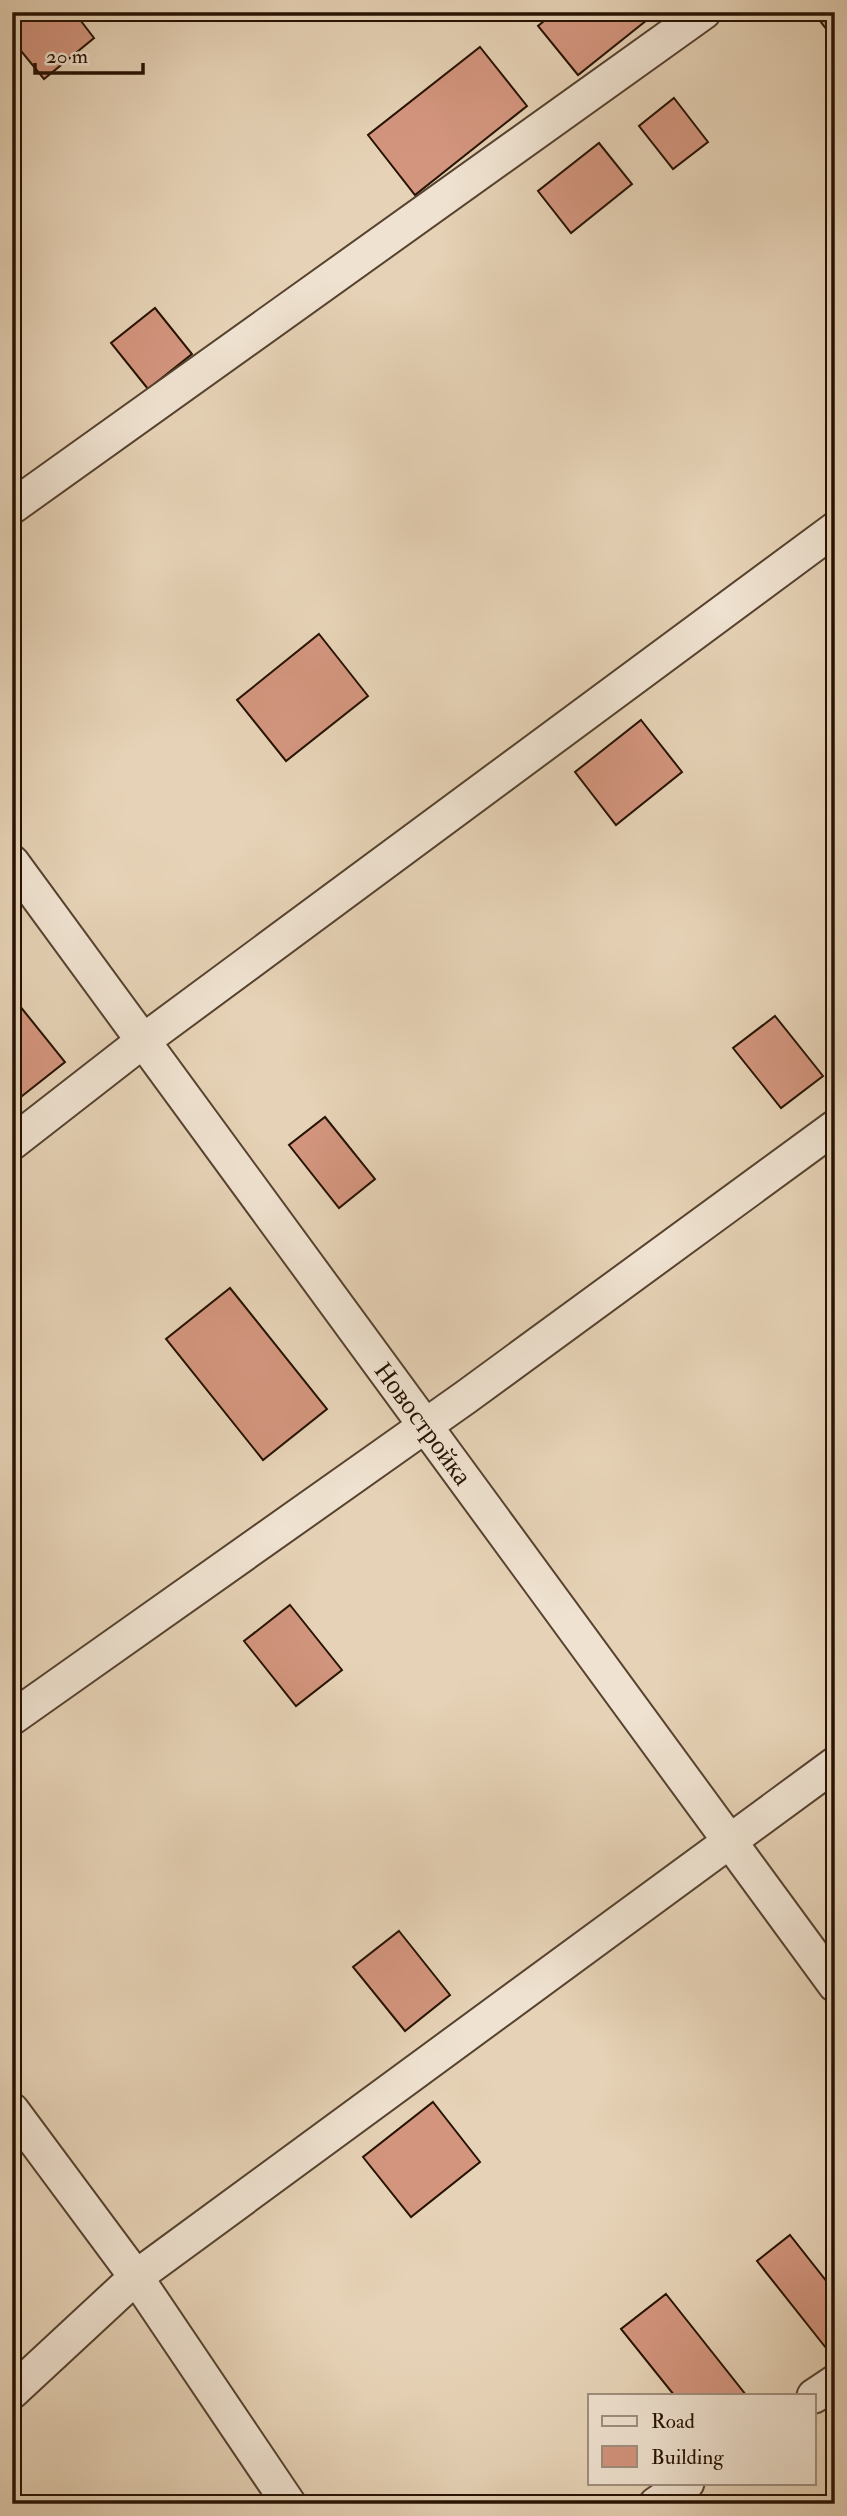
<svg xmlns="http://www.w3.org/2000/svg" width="847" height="2516" font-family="'IM FELL Double Pica',serif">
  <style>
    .building { fill: #d3957e; stroke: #261202; stroke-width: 2 }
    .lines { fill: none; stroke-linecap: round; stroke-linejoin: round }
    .minor-casing { stroke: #56422f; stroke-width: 37 }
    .minor { stroke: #efe2d0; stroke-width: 33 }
    .labels { text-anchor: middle; stroke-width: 7; stroke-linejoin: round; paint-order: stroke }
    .street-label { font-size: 26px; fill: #261202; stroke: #efe2d0 }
  </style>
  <rect width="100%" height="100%" fill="#e6d2b6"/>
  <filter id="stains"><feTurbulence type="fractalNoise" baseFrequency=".00286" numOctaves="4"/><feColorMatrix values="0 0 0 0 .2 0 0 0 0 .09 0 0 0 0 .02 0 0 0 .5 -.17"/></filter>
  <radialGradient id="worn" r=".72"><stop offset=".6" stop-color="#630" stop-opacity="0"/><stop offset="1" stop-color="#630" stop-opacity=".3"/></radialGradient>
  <path class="building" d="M12,12H74L94,38L44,79L12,40Z
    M555,12H657L578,75L538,26Z
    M813,12H835V40Z
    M480,47L527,106L415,195L368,135Z
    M674,98L708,142L673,169L639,126Z
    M599,143L632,184L571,233L538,191Z
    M155,308L192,354L148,389L111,343Z
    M319,634L368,696L286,761L237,700Z
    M641,720L682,772L616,825L575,772Z
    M15,1000L65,1062L12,1104V1002Z
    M775,1016L823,1076L781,1108L733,1048Z
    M325,1117L375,1179L339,1208L289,1145Z
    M230,1288L327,1409L263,1460L166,1339Z
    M290,1605L342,1670L296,1706L244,1641Z
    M399,1931L450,1995L405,2031L353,1967Z
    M433,2102L480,2162L411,2217L363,2157Z
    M790,2235L835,2292V2342L826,2348L757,2261Z
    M666,2294L746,2395H674L621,2329Z"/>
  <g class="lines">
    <g class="minor-casing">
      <g id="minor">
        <path d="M12,507L704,12"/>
        <path id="s1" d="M12,862L835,1985"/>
        <path d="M12,1143L143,1041L835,529"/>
        <path d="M12,1718L466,1397L835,1127"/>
        <path d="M12,2110L136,2277L289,2504"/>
        <path d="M12,2392L136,2277L835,1764"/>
        <path d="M814,2396L835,2382"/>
        <path d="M656,2504L687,2483"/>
      </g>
    </g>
    <use href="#minor" class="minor"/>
  </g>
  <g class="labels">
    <g class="street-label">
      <text dy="9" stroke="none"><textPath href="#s1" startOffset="696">Новостройка</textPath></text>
    </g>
  </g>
  <rect width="847" height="2516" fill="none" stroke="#e6d2b6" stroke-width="42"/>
  <rect x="14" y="14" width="819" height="2488" fill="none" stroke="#261202" stroke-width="3.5"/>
  <rect x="21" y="21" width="805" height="2474" fill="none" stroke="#261202" stroke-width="2"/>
  <rect x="588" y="2394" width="228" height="91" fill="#efe2d0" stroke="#9f8f7e" stroke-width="2"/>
  <rect x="602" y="2416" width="35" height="10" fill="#efe2d0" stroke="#9f8f7e" stroke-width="2"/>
  <text x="651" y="2428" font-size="21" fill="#261202">Road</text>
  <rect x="602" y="2446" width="35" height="21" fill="#d3957e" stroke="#9f8f7e" stroke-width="2"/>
  <text x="651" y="2464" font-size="21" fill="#261202">Building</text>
  <path d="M35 63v10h108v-10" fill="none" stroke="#261202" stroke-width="3.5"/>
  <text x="46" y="63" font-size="21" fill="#261202" stroke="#efe2d0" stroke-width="5" paint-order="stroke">20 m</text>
  <rect width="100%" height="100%" filter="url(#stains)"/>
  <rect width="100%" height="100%" fill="url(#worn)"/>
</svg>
